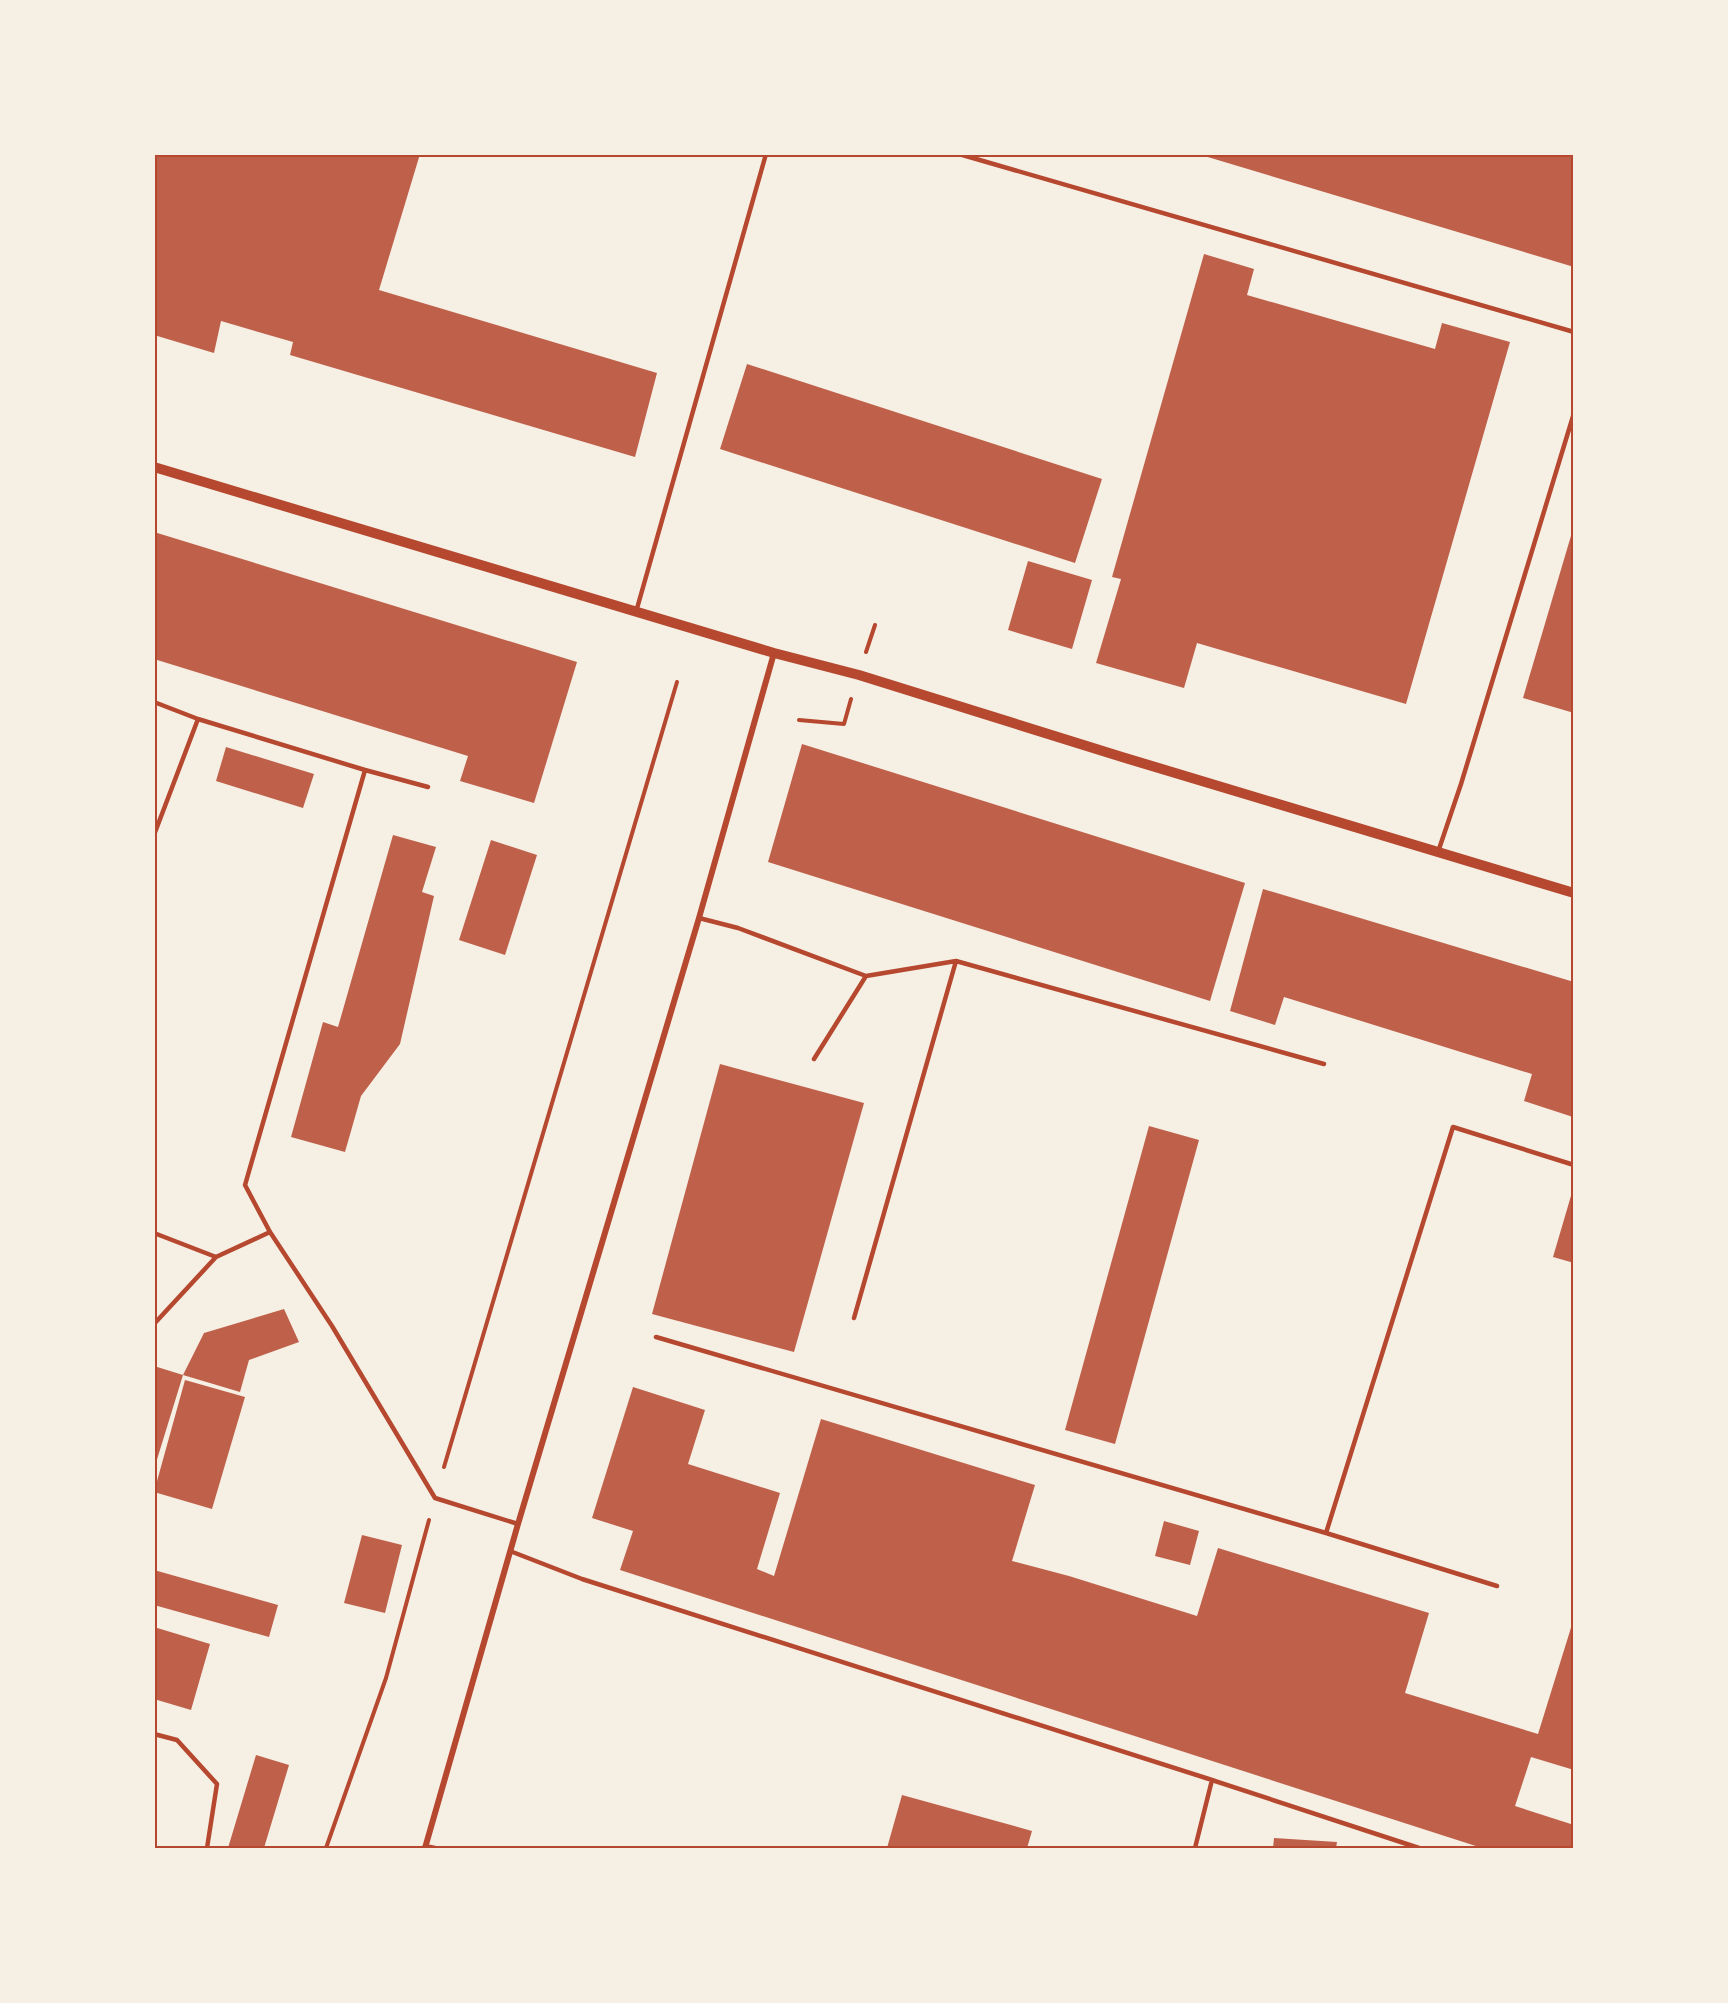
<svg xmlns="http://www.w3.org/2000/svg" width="1728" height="2003" font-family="'Crimson Pro',serif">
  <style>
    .building { fill: #bf614a }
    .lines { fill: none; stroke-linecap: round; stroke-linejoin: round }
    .path { stroke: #b5482f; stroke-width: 4 }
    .service { stroke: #b5482f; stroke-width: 4.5 }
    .minor { stroke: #b5482f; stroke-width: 6 }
    .tertiary { stroke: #b5482f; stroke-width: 10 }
    .neatline { fill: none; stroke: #b5482f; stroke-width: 2 }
  </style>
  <rect width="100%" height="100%" fill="#f6efe4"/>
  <path class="building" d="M154,154H420L379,290L657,373L635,457L290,355L293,342L221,321L214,353L154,335Z
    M1201,154H1574V267L1201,155Z
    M1204,254L1254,269L1247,295L1435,349L1442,323L1510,342L1406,704L1197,643L1184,688L1096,663L1121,579L1112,577Z
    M747,364L1102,479L1075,563L720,449Z
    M1573,529H1574V713L1523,698Z
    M154,532L577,662L534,803L460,781L468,756L154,659Z
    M1028,561L1092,580L1072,649L1008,630Z
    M802,744L1245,883L1210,1001L768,862Z
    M226,747L314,774L303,808L216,781Z
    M393,835L436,847L422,892L434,896L400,1044L361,1096L345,1152L291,1137L323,1022L338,1027Z
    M491,840L537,855L505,955L459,940Z
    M1263,889L1574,982L1573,1117L1524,1101L1532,1074L1284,997L1275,1025L1230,1011Z
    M720,1064L864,1103L794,1352L652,1314Z
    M1149,1126L1199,1140L1115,1444L1065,1430Z
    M1573,1189H1574V1263L1553,1257Z
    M284,1309L299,1342L249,1360L240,1392L183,1375L204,1333Z
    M154,1366L183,1375L155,1466H154Z
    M185,1380L245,1397L212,1509L154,1492Z
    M633,1387L705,1410L688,1464L780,1493L757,1569L774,1576L821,1419L1035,1485L1012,1561L1069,1576L1197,1616L1218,1548L1429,1613L1405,1693L1538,1734L1574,1618V1770L1531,1757L1515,1806L1574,1825V1848H1482L620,1570L633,1531L592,1518Z
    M1164,1521L1199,1531L1190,1565L1155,1556Z
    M362,1535L402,1545L385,1613L344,1603Z
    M154,1570L278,1605L269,1637L154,1605Z
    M154,1627L210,1644L191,1710L154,1699Z
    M256,1755L289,1765L264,1848H228Z
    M902,1795L1032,1831L1027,1848H887Z
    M1274,1838L1337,1842L1336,1848H1273Z"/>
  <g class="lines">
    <path class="path" d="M866,652L875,625
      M799,720L844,724L851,699
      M444,1467L677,682
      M326,1848L386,1678L429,1520"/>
    <path class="service" d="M959,154L1574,332
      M636,612L766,154
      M154,702L198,719L365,770L245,1185L270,1232L332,1326L435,1498L518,1524
      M365,770L428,787
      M154,835L198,719
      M1438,852L1461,784L1574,413
      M699,918L738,928L866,976L956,961L1324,1064
      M814,1059L866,976
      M154,1233L216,1257L270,1232
      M854,1318L956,961
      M154,1324L216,1257
      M656,1337L1326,1533L1497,1586
      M1326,1533L1453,1127L1574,1165
      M510,1551L582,1579L1212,1780L1195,1848
      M154,1734L177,1740L217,1784L207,1848
      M1212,1780L1419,1848
      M425,1846L435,1848"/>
    <path class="minor" d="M425,1848L518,1524L699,918L774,653"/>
    <path class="tertiary" d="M154,467L774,653L859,675L1122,757L1574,893"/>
  </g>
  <rect width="1728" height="2003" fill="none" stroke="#f6efe4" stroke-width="312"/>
  <rect x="156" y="156" width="1416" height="1691" class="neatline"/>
</svg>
